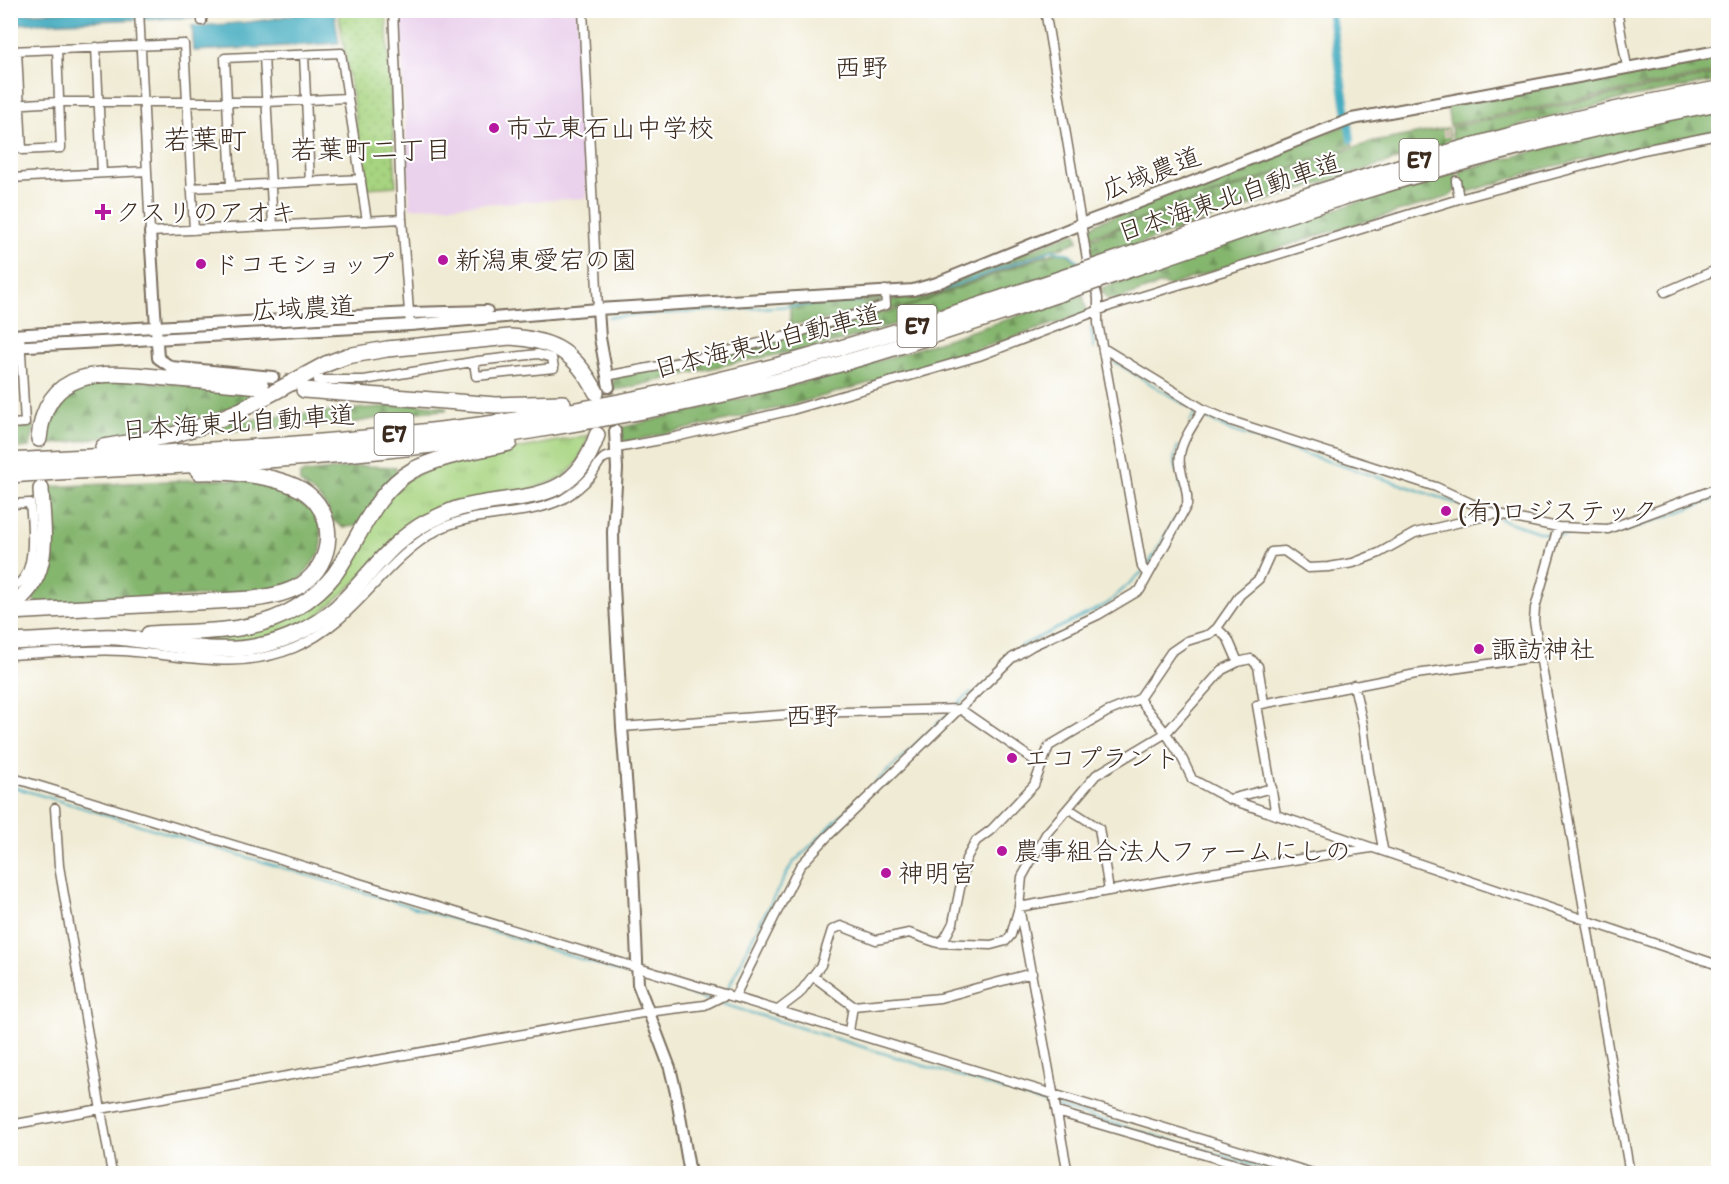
<svg xmlns="http://www.w3.org/2000/svg" width="1729" height="1184" font-family="Itim,'Klee One',sans-serif">
  <style>
    .built { fill: #ead1ec }
    .grass { fill: url(#grass-tufts); stroke: #717f4f; stroke-width: 1.5 }
    .forest { fill: url(#forest-firs); stroke: #607046; stroke-width: 1.5 }
    .park { fill: url(#park-dots); stroke: #717f4f; stroke-width: 1.5 }
    .water { fill: #3ea9bd; stroke: #3c6a6e; stroke-width: 1.5 }
    .lines { fill: none; stroke-linecap: round; stroke-linejoin: round }
    .stream { stroke: #3ea9bd; stroke-width: 2 }
    .canal { stroke: #3ea9bd; stroke-width: 8 }
    .minor-tunnel { stroke: #ccc4b0; stroke-width: 8; stroke-dasharray: 8 4; stroke-linecap: butt }
    .tertiary-tunnel { stroke: #ccc4b0; stroke-width: 10; stroke-dasharray: 10 5; stroke-linecap: butt }
    .minor-casing { stroke: #7a6e5e; stroke-width: 11 }
    .tertiary-casing { stroke: #7a6e5e; stroke-width: 14 }
    .motorway-casing { stroke: #7a6e5e; stroke-width: 18 }
    .minor { stroke: #fff; stroke-width: 8 }
    .tertiary { stroke: #fff; stroke-width: 10 }
    .motorway { stroke: #fff; stroke-width: 15 }
    .motorway-bridge-casing { stroke: #7a6e5e; stroke-width: 18; stroke-linecap: butt }
    .motorway-bridge { stroke: #fff; stroke-width: 15 }
    .poi-dot { fill: #b5179e; stroke: #fff; stroke-width: 2 }
    .labels { text-anchor: middle; stroke-width: 4.5; stroke-linejoin: round; paint-order: stroke }
    .shield { fill: #fff; stroke: #766a62; stroke-width: 1.5 }
    .shield-label { font-size: 24px; font-weight: bold; fill: #3b2a1e }
    .poi-label { font-size: 26px; fill: #3b2a1e; stroke: #fff; text-anchor: start }
    .street-label { font-size: 26px; fill: #3b2a1e; stroke: #fff }
    .neighbourhood-label { font-size: 27px; fill: #3b2a1e; stroke: #fff }
    .quarter-label { font-size: 28px; fill: #3b2a1e; stroke: #fff }
  </style>
  <defs>
    <pattern id="grass-tufts" width="24" height="20" patternUnits="userSpaceOnUse" patternTransform="scale(1.5)"><rect width="24" height="20" fill="#a7d480"/><path d="M3 7l-1-3M5 7V3M7 7l1-3M15 17l-1-3M17 17v-4M19 17l1-3" fill="none" stroke="#91b66e"/></pattern>
    <pattern id="forest-firs" width="22" height="20" patternUnits="userSpaceOnUse" patternTransform="scale(1.5)"><rect width="22" height="20" fill="#85b66e"/><path d="M5 1l3.5 6h-7zM16 11l3.5 6h-7z" fill="#6e945a"/></pattern>
    <pattern id="park-dots" width="8" height="8" patternUnits="userSpaceOnUse" patternTransform="scale(1.5)"><rect width="8" height="8" fill="#a7d480"/><path d="M2 2h.1M6 6h.1" fill="none" stroke="#91b66e" stroke-width="1.8" stroke-linecap="round"/></pattern>
  </defs>
  <rect width="100%" height="100%" fill="#fff"/>
  <filter id="ink" filterUnits="userSpaceOnUse"><feTurbulence type="fractalNoise" baseFrequency=".0167" numOctaves="2"/><feDisplacementMap in="SourceGraphic" scale="12" xChannelSelector="R" yChannelSelector="G"/><feConvolveMatrix kernelMatrix="1 2 1 2 8 2 1 2 1" color-interpolation-filters="sRGB"/></filter>
  <filter id="wash" filterUnits="userSpaceOnUse"><feTurbulence type="fractalNoise" baseFrequency=".008" numOctaves="4" result="noise"/><feDisplacementMap in="SourceGraphic" scale="24" xChannelSelector="R" yChannelSelector="G"/><feGaussianBlur stdDeviation="1.35" result="paint"/><feColorMatrix in="noise" values="0 0 0 0 0 0 0 0 0 0 0 0 0 0 0 0 0 1.4 0 .05"/><feComposite in="paint" operator="in"/></filter>
  <g filter="url(#wash)">
    <rect width="100%" height="100%" fill="#f0ebd4"/>
    <path class="built" d="M400,11H577L587,198L410,208Z"/>
    <path class="grass" d="M589,435L578,462L562,478L533,489L436,511L313,620L251,645L178,639L308,605L386,498L408,478L435,467L506,451Z"/>
    <path class="forest" d="M1718,56V72L1450,125L1447,106Z
      M1718,74V81L1617,100L1453,142L1451,127Z
      M1718,110V130L1542,169L1468,192L1463,189L1459,171L1593,136Z
      M1346,125L1353,146L1089,237L1088,229L1099,222Z
      M1448,128L1450,143L1215,217L1093,260L1089,240L1140,220L1369,143Z
      M1456,172C1458,182 1457,192 1448,197L1303,240L1169,286L1162,284L1117,300L1106,298L1102,288L1259,233Z
      M1072,233L1077,235L1078,241C1062,248 1046,251 1029,256C983,273 937,296 888,298V296L939,287Z
      M1056,252C1065,252 1076,256 1078,266L838,342L799,351L738,362L627,388L614,390L612,385L615,377L853,319L903,309Z
      M1048,253L908,306L869,313L888,301L928,295Z
      M1083,295L1087,313C996,343 905,374 813,399C751,416 688,429 626,442L619,438L620,428L777,390L879,361Z
      M881,296L883,299L789,306V302Z
      M882,301L880,304L832,319L790,325V307Z
      M111,378L264,393C194,428 122,436 46,445C52,397 65,387 111,378Z
      M416,404L446,407V410L415,412L351,423L211,432V427L220,424L285,415Z
      M35,426L30,447L11,449V428Z
      M361,466L396,467L397,477L357,526L343,527L332,520C328,502 314,493 300,483V474Z
      M212,479C247,480 302,482 318,518C322,527 321,541 321,551L300,580L276,589L253,593L39,605L32,598L38,591L45,574L46,487Z"/>
    <path class="park" d="M338,11H386L396,186L367,188Z"/>
    <path class="water" d="M90,10L266,11L254,13L199,17L11,24L10,14Z
      M306,11H334L339,43L194,51L192,26C232,24 268,22 306,11Z"/>
    <g class="lines">
      <path class="stream" d="M936,292L1052,250L1070,254L1079,262
        M608,317L860,302
        M1091,327L1094,348
        M1115,362L1195,411
        M1203,416L1229,430L1400,484L1475,510
        M1190,422L1196,411
        M1177,472L1174,458L1178,446
        M1180,481L1183,493
        M1500,519L1551,536
        M1557,536L1578,534L1602,536L1626,531L1718,498
        M1147,567L1174,520
        M1012,654L1021,646L1107,604L1143,571
        M955,707L971,692
        M10,786L496,932L633,976
        M642,979L708,1000
        M728,989L757,928L792,864L857,800L949,713
        M716,1002L1052,1105
        M1057,1107L1286,1174"/>
      <path class="canal" d="M1330,10L1351,139"/>
    </g>
  </g>
  <g filter="url(#ink)">
    <g class="lines">
      <path class="minor-tunnel" d="M1449,130L1456,181
        M273,377L296,378"/>
      <path class="tertiary-tunnel" d="M609,387L615,431"/>
      <g class="minor-casing">
        <path id="minor" d="M139,10L150,232L402,219
          M393,10L402,219L410,325
          M583,10L598,309
          M1045,10L1087,259L1098,298V323L1142,567L1148,575
          M1617,10L1627,67
          M202,21V10
          M96,47L102,173
          M10,51L184,44L194,230
          M17,51L22,150L61,148L57,49
          M304,55L310,182
          M264,56L273,226
          M10,105L58,102H267L348,98
          M10,178L147,171
          M1456,181L1459,199
          M231,186L225,58L341,53L367,221
          M191,188L361,179
          M1665,292L1718,269
          M1103,348L1203,409L1228,420L1436,487L1494,514L1558,527L1608,529L1718,488
          M606,376L702,358L790,335L886,305L885,290
          M318,380H364L478,361L538,354L552,358L554,368L476,376L474,362
          M10,424L25,423L20,335
          M617,448L671,438L792,410L979,356L1110,306L1459,199L1643,150L1718,135
          M10,504L30,503C32,524 39,582 10,587
          M1558,527L1535,608L1534,621L1630,1174
          M1217,628L1228,639L1238,662L1251,659L1258,666L1264,703
          M10,655C48,653 86,649 124,651C183,655 235,672 294,648C356,622 380,563 436,531C475,509 523,519 563,499C573,493 583,485 591,476C595,471 598,462 604,458C607,456 613,456 617,455
          M1354,685L1363,725L1369,772L1383,849
          M1139,699L1166,733L1183,760L1192,779L1229,799L1718,965
          M622,727L809,713L960,709L1041,765
          M10,777L1316,1174
          M1230,799L1272,788
          M55,808L59,866L112,1174
          M1068,808L1099,828L1109,891
          M1276,815L1257,705L1416,674L1539,657
          M938,943L991,945L1006,941L1011,935L1019,907L1022,877L1046,834L1096,775L1166,733L1222,670L1238,662
          M813,976L853,1006L940,998L1032,973
          M735,996L800,866L827,837L1012,658L1032,646L1098,615L1140,590L1187,505C1189,490 1182,479 1180,464C1177,445 1194,424 1203,409
          M778,1010L799,994L821,965L832,930L841,926L876,940L909,933L938,943L945,938L953,923L966,859L976,841L991,830L1034,785L1049,746L1107,712L1139,699L1171,652L1187,641L1210,634L1217,628L1240,595L1259,579L1271,552L1284,551L1308,568L1329,567L1353,563L1379,553L1415,533L1494,514
          M849,1031L853,1006
          M1057,1112L1270,1174
          M10,1125L648,1012L705,1005L727,994
          M1068,1174L1019,907L1203,874L1371,848"/>
      </g>
      <g class="tertiary-casing">
        <path id="tertiary" d="M150,232L158,358L171,367L273,377
          M598,309L600,338L609,387
          M10,335L410,313L487,311
          M10,347L410,325L598,309L913,290L937,283L1089,221L1164,193L1352,119L1718,51
          M615,431L617,469L613,532L614,586L622,727L633,868L638,984L670,1068L676,1093L690,1174"/>
      </g>
      <g class="motorway-casing">
        <path id="motorway" d="M1126,256C1321,189 1516,125 1718,89
          M1131,269C1208,243 1283,215 1360,192C1478,156 1597,126 1718,103
          M304,390L496,405L563,403
          M39,439C46,361 112,373 168,378C199,381 230,383 261,386
          M103,447L173,435L202,426L241,410L326,364L347,356L387,349L510,337C554,340 576,353 596,392
          M10,461C184,452 358,444 529,418C711,390 885,338 1059,279
          M10,475C186,464 363,460 536,430C609,418 681,405 753,387C857,362 960,327 1062,293
          M10,606C53,579 43,533 41,489
          M10,612L253,599C269,597 286,594 301,585C335,563 338,512 302,490C276,475 228,471 199,472
          M149,634C198,631 252,635 296,608C310,599 324,588 334,575C359,541 373,492 413,470C442,455 478,451 509,443
          M10,642C33,641 56,640 78,638C90,638 103,636 115,637C162,641 211,656 258,646C286,641 314,627 335,609C366,581 389,542 427,522C438,517 449,511 460,508C520,492 574,508 597,435"/>
      </g>
      <use href="#minor" class="minor"/>
      <use href="#tertiary" class="tertiary"/>
      <use href="#motorway" class="motorway"/>
      <g class="motorway-bridge-casing">
        <path id="motorway-bridge" d="M1059,279L1126,256
          M1062,293L1131,269"/>
      </g>
      <use href="#motorway-bridge" class="motorway-bridge"/>
    </g>
  </g>
  <g class="poi-dot">
    <circle cx="494" cy="128" r="6"/>
    <path d="M100 203h6v6h6v6h-6v6h-6v-6h-6v-6h6z"/>
    <circle cx="443" cy="260" r="6"/>
    <circle cx="201" cy="264" r="6"/>
    <circle cx="1446" cy="511" r="6"/>
    <circle cx="1479" cy="649" r="6"/>
    <circle cx="1012" cy="758" r="6"/>
    <circle cx="1002" cy="851" r="6"/>
    <circle cx="886" cy="873" r="6"/>
  </g>
  <g class="labels">
    <g class="shield">
      <rect x="1399.5" y="139" width="39" height="42" rx="4.5"/>
      <rect x="897.5" y="305" width="39" height="42" rx="4.5"/>
      <rect x="374.5" y="413" width="39" height="42" rx="4.5"/>
    </g>
    <g class="shield-label">
      <text x="1419" y="168">E7</text>
      <text x="917" y="334">E7</text>
      <text x="394" y="442">E7</text>
    </g>
    <g class="poi-label">
      <text x="506" y="137">市立東石山中学校</text>
      <text x="115" y="221">クスリのアオキ</text>
      <text x="455" y="269">新潟東愛宕の園</text>
      <text x="213" y="273">ドコモショップ</text>
      <text x="1458" y="520">(有)ロジステック</text>
      <text x="1491" y="658">諏訪神社</text>
      <text x="1024" y="767">エコプラント</text>
      <text x="1014" y="860">農事組合法人ファームにしの</text>
      <text x="898" y="882">神明宮</text>
    </g>
    <g class="street-label">
      <text transform="translate(1151 173) rotate(-21)" y="9">広域農道</text>
      <text transform="translate(1229 197) rotate(-18)" y="9">日本海東北自動車道</text>
      <text transform="translate(303 308) rotate(-3)" y="9">広域農道</text>
      <text transform="translate(767 341) rotate(-14)" y="9">日本海東北自動車道</text>
      <text transform="translate(238 422) rotate(-4)" y="9">日本海東北自動車道</text>
    </g>
    <g class="neighbourhood-label">
      <text x="861" y="77">西野</text>
      <text x="371" y="159">若葉町二丁目</text>
      <text x="812" y="725">西野</text>
    </g>
    <g class="quarter-label">
      <text x="205" y="149">若葉町</text>
    </g>
  </g>
  <rect width="1729" height="1184" fill="none" stroke="#fff" stroke-width="36"/>
</svg>
